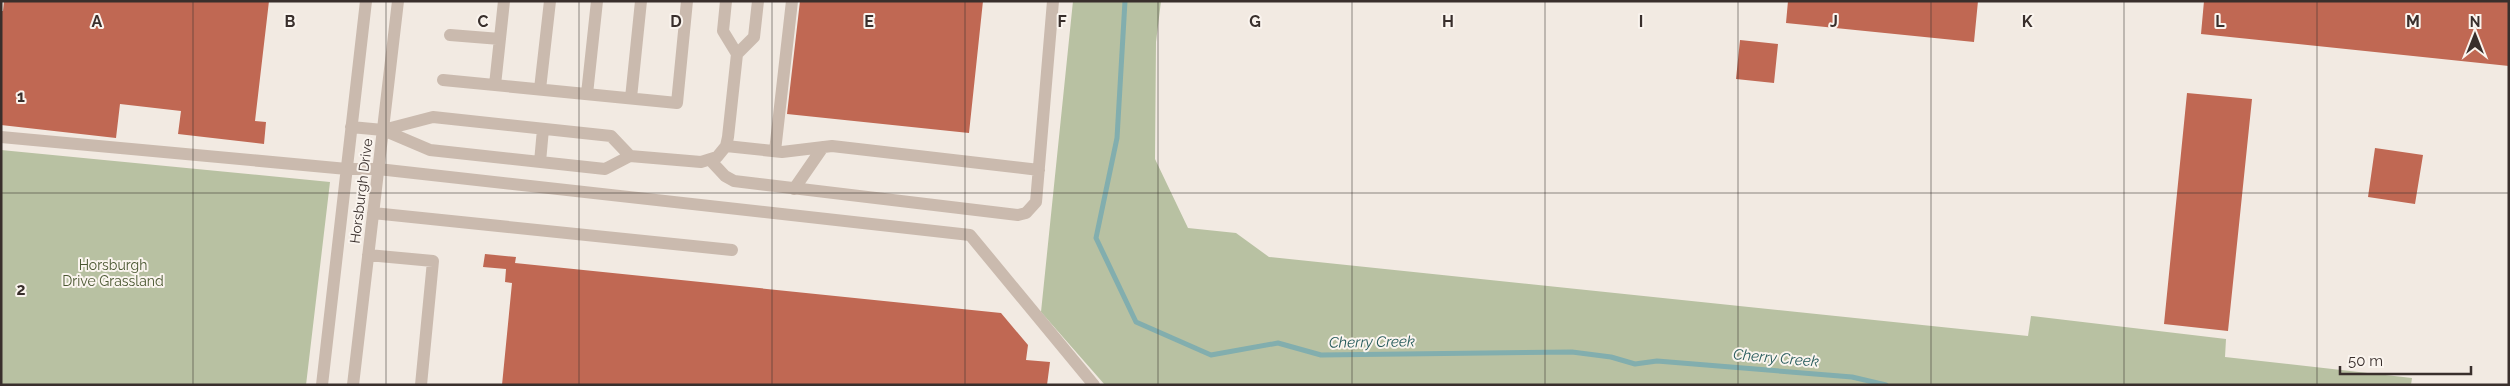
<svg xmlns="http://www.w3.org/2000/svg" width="2510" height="386" font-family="Raleway,sans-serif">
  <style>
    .green { fill: #b8c1a2 }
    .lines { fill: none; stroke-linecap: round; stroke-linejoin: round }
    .stream { stroke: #82aeae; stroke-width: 5 }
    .building { fill: #c06853 }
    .minor { stroke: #cabaae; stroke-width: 12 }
    .grid { fill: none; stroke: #392f2c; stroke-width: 1; stroke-opacity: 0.55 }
    .labels { text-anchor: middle; stroke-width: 4; stroke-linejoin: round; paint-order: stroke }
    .street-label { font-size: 14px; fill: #392f2c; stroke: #faf4ee }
    .park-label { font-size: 14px; fill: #4a5731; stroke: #faf4ee }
    .water-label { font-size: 15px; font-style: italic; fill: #235859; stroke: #faf4ee }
    .grid-label { font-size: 16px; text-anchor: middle; font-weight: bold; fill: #392f2c; stroke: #faf4ee; stroke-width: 4; stroke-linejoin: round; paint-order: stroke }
  </style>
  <rect width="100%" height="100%" fill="#f2eae2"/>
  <path class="green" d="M1073,1H1161L1156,42L1155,159L1188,228L1236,233L1269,257L2028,336L2031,316L2226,339L2225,357L2412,378L2411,385H1105L1041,312Z
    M1,150L330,182L306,385H1Z"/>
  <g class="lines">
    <path class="stream" d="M1125,1L1117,138L1096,238L1136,322L1211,355L1278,343L1321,355L1572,352L1611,357L1635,364L1657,361L1852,377L1886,385"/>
  </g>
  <path class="building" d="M4,1H269L255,121L266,122L264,144L178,134L181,111L120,104L116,138L1,125V11H3Z
    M800,1H983L969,133L787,114Z
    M1788,1H1978L1974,42L1786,23Z
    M2204,1H2509V66L2201,34Z
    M1740,40L1778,44L1774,83L1736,79Z
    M2187,93L2252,99L2228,331L2164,324Z
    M2375,148L2423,155L2415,204L2368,197Z
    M485,254L516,257L515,263L1001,313L1028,345L1026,360L1050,362L1047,385H502L512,283L505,282L506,269L483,267Z"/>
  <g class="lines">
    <path class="minor" d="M450,35L500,39
      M737,54L754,37L758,1
      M443,80L677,103L687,1
      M495,85L504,1
      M540,89L550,1
      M587,94L597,1
      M631,98L641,1
      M351,127L383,130L430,150L605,169L630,156L701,162L717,157L726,146L728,137L737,54L723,31L726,1
      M383,130L433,117L611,136L630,156
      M1,137L347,169H378L970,235L1094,385
      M726,146L782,152L832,146L1039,170
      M775,151L792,1
      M711,161L725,176L734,181L1018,215L1026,213L1036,202L1053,1
      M540,162L543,129
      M794,189L823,147
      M373,213L732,250
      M368,255L433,261L421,385
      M322,385L366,1
      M353,385L398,1"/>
  </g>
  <path class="grid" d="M193,1V385M386,1V385M579,1V385M772,1V385M965,1V385M1158,1V385M1352,1V385M1545,1V385M1738,1V385M1931,1V385M2124,1V385M2317,1V385M1,193H2509"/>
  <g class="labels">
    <g class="street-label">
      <text transform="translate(361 191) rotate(-83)" y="5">Horsburgh Drive</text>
    </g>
    <g class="park-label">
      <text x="113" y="270">Horsburgh<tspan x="113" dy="16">Drive Grassland</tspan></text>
    </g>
    <g class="water-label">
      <text transform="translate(1372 342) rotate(-1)" y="5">Cherry Creek</text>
      <text transform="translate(1776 358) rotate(5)" y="5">Cherry Creek</text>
    </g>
  </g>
  <g class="grid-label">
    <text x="97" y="27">A</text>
    <text x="290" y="27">B</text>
    <text x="483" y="27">C</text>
    <text x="676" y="27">D</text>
    <text x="869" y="27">E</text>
    <text x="1062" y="27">F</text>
    <text x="1255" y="27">G</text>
    <text x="1448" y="27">H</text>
    <text x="1641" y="27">I</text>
    <text x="1834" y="27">J</text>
    <text x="2027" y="27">K</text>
    <text x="2220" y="27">L</text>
    <text x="2413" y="27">M</text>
    <text x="21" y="102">1</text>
    <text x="21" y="295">2</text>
  </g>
  <rect width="2510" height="386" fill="none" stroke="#392f2c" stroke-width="5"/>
  <g transform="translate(2475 35)" stroke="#faf4ee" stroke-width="4" paint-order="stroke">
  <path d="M0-4L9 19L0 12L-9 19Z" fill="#392f2c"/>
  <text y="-8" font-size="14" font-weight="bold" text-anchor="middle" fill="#392f2c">N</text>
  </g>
  <path d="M2340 366v8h131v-8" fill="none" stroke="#392f2c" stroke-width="2.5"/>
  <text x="2348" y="366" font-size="15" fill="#392f2c" stroke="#faf4ee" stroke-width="4" paint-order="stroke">50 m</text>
</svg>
